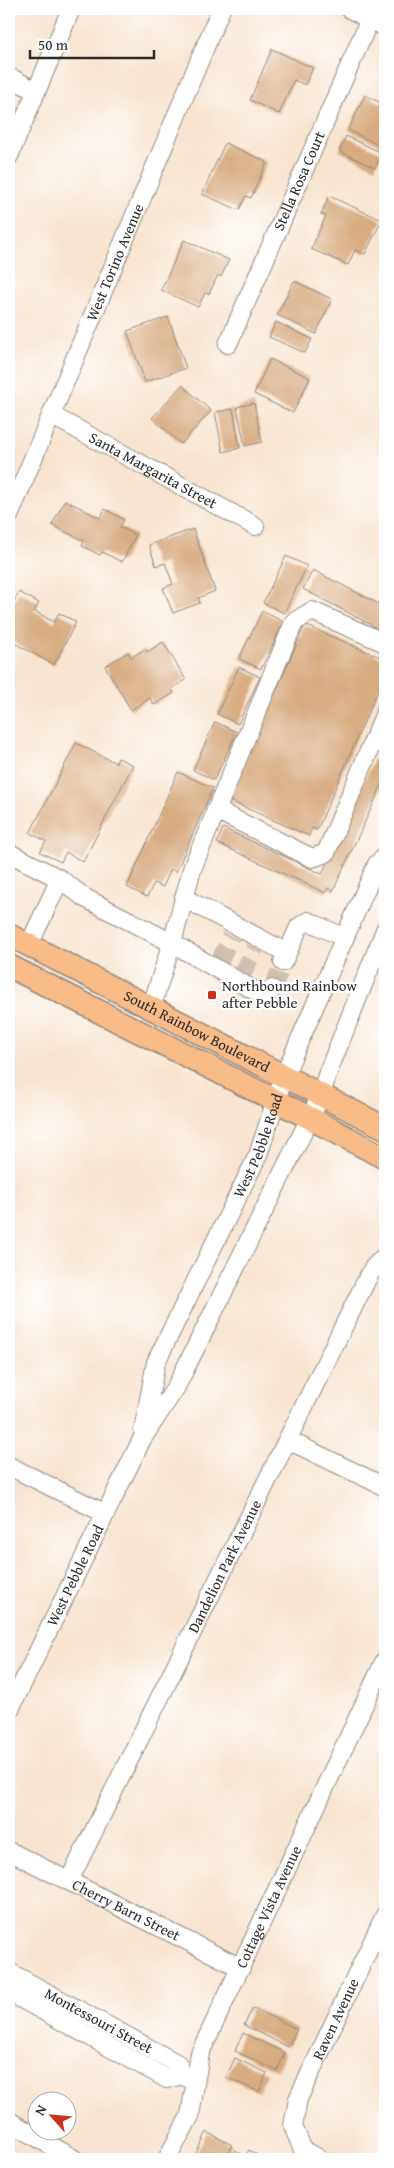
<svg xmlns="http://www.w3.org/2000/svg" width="394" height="2168" font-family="'Gentium Book Plus',serif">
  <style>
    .building { fill: #d8ac80 }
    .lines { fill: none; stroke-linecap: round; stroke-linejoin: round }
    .minor-tunnel { stroke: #cfc0b0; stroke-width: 18; stroke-dasharray: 18 9; stroke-linecap: butt }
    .minor-casing { stroke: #92887e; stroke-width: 20 }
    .major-casing { stroke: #92887e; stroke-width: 25 }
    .minor { stroke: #fff; stroke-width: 18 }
    .major { stroke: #f9bc89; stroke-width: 22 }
    .poi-dot { fill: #c8321e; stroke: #fff; stroke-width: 2 }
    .labels { text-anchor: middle; stroke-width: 4.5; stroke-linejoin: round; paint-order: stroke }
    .street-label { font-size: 15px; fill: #2b2b2b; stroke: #fff }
    .poi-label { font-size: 15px; fill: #2b2b2b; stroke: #fff; text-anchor: start }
  </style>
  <rect width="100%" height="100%" fill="#fff"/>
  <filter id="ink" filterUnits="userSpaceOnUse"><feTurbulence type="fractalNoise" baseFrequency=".02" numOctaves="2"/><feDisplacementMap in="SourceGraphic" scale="10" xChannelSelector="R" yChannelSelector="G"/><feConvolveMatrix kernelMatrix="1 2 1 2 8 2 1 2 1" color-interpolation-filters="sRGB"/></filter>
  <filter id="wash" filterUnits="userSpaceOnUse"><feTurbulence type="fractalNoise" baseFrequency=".0096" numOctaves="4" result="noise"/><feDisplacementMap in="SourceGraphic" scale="20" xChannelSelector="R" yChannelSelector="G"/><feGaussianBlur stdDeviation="1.12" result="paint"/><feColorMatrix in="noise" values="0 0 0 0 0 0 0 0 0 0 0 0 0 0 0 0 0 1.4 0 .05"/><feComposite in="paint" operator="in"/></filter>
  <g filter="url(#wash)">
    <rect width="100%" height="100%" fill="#f8e5d1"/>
    <g id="blocks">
      <path class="building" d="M272,49L313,68L305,85L294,80L279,114L250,100Z
        M365,95L385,105V148L348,130Z
        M346,136L382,153L375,168L339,151Z
        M225,143L267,162L251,198L246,196L239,210L202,194Z
        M329,196L382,220L365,254L355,250L348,265L311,249L326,216L321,214Z
        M184,240L229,260L221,277L218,275L209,294L205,293L198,307L161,290Z
        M294,281L332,299L316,334L277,315Z
        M168,317L186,368L145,382L127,331Z
        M276,322L312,339L305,353L269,337Z
        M270,359L310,378L293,413L254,394Z
        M182,385L211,411L181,444L152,418Z
        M254,403L262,442L245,446L237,407Z
        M233,409L240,448L223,452L215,412Z
        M65,500L100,518L105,509L124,520L120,527L136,535L122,562L102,552L100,555L82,546L84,541L52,525Z
        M193,529L215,591L198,598L200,603L173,613L163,588L173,584L165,563L156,566L149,545Z
        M286,556L307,566L284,613L263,603Z
        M313,570L385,607V632L303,589Z
        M19,592L39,603L34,611L54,622L59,613L76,622L54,665L9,640V611Z
        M262,611L284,622L261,669L239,659Z
        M305,625L382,658L380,664L385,666V674L317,830L312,828L309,836L228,800Z
        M163,642L186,680L171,689L174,693L154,705L150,698L131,710L105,666L128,652L131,657L145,649L147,652Z
        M239,667L260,677L238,724L217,714Z
        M215,722L237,732L214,780L193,770Z
        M385,735V778L333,891L328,888L326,893L217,843L223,828L322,874Z
        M76,743L116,763L118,758L133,765L83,862L66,852L61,862L40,852L46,841L30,833Z
        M178,772L213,788L176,872L171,869L163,887L154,883L147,897L127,887Z
        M253,2008L297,2029L288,2047L244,2025Z
        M243,2033L285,2053L277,2071L235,2051Z
        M235,2058L267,2073L259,2092L226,2077Z
        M207,2132L232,2145L225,2159H193Z
        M249,2150L263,2158V2159H230L235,2151L245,2156Z"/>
    </g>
  </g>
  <g filter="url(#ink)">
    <use href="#blocks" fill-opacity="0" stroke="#92887e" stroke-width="1"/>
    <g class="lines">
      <path class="minor-tunnel" d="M219,963L231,936
        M242,975L255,948
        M272,989L283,963"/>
      <g class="minor-casing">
        <g id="minor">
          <path d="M350,9L385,27"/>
          <path d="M9,77L36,91"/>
          <path d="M9,156L71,9"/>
          <path id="s1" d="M228,344L370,19"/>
          <path id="s2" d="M51,415L255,526"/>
          <path id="s3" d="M9,516L221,9"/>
          <path d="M216,810L312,858L326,853L385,713"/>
          <path d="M9,853L60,879L29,945"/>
          <path d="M60,879L85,898L172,943L151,1008"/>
          <path d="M184,898L287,953"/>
          <path d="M283,962L299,927L308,921L343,937"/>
          <path d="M272,989L270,992L262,995L172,943L192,869L294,622L312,611L385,643"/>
          <path id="s4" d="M143,1431L156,1362L258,1155L284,1076L377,864L385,857"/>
          <path d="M288,1440L385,1487"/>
          <path d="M9,1466L104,1513"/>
          <path id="s5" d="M9,1711L142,1439L176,1387L310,1118L321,1095L328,1072L385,930"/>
          <path id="s6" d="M11,1852L241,1968"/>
          <path id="s7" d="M69,1881L368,1277L374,1267L385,1256"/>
          <path id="s8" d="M9,1972L178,2064L182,2075"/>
          <path d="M9,1992L167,2079L182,2075L195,2082"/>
          <path d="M9,2121L74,2159"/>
          <path id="s9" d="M167,2159L190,2116L200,2053L385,1660"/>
          <path id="s10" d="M320,2159L303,2150L293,2126L298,2099L385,1915"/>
        </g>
      </g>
      <g class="major-casing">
        <g id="major">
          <path id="s11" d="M9,935L385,1128"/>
          <path d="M9,966L310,1118L385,1158"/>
        </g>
      </g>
      <use href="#minor" class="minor"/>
      <use href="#major" class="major"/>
    </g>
  </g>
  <rect class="poi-dot" x="207" y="990" width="10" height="10" rx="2.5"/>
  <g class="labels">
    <g class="street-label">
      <text dy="5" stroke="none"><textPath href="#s1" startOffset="178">Stella Rosa Court</textPath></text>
      <text dy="5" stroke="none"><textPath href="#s3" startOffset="275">West Torino Avenue</textPath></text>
      <text dy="5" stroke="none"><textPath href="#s2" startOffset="116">Santa Margarita Street</textPath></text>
      <text dy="5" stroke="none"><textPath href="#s11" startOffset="211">South Rainbow Boulevard</textPath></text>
      <text dy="5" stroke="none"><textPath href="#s4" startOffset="310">West Pebble Road</textPath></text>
      <text dy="5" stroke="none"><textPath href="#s7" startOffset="351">Dandelion Park Avenue</textPath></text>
      <text dy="5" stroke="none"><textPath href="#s5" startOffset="151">West Pebble Road</textPath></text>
      <text dy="5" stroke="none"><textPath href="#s9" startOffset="274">Cottage Vista Avenue</textPath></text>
      <text dy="5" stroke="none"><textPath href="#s6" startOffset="129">Cherry Barn Street</textPath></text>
      <text dy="5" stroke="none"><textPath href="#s10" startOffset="161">Raven Avenue</textPath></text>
      <text dy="5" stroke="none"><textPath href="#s8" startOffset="102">Montessouri Street</textPath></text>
    </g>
    <g class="poi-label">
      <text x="222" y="991">Northbound Rainbow<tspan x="222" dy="17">after Pebble</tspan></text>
    </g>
  </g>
  <rect width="394" height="2168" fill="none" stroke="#fff" stroke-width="30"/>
  <g transform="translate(52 2116) rotate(297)"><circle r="24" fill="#ffffff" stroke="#aaaaaa"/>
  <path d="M0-4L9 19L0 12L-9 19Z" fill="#c8321e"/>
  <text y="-8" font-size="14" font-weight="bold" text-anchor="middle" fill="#2b2b2b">N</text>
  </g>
  <path d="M30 50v8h124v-8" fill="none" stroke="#2b2b2b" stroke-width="2.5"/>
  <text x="38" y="50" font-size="15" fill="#2b2b2b" stroke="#ffffff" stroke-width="4" paint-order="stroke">50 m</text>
</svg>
